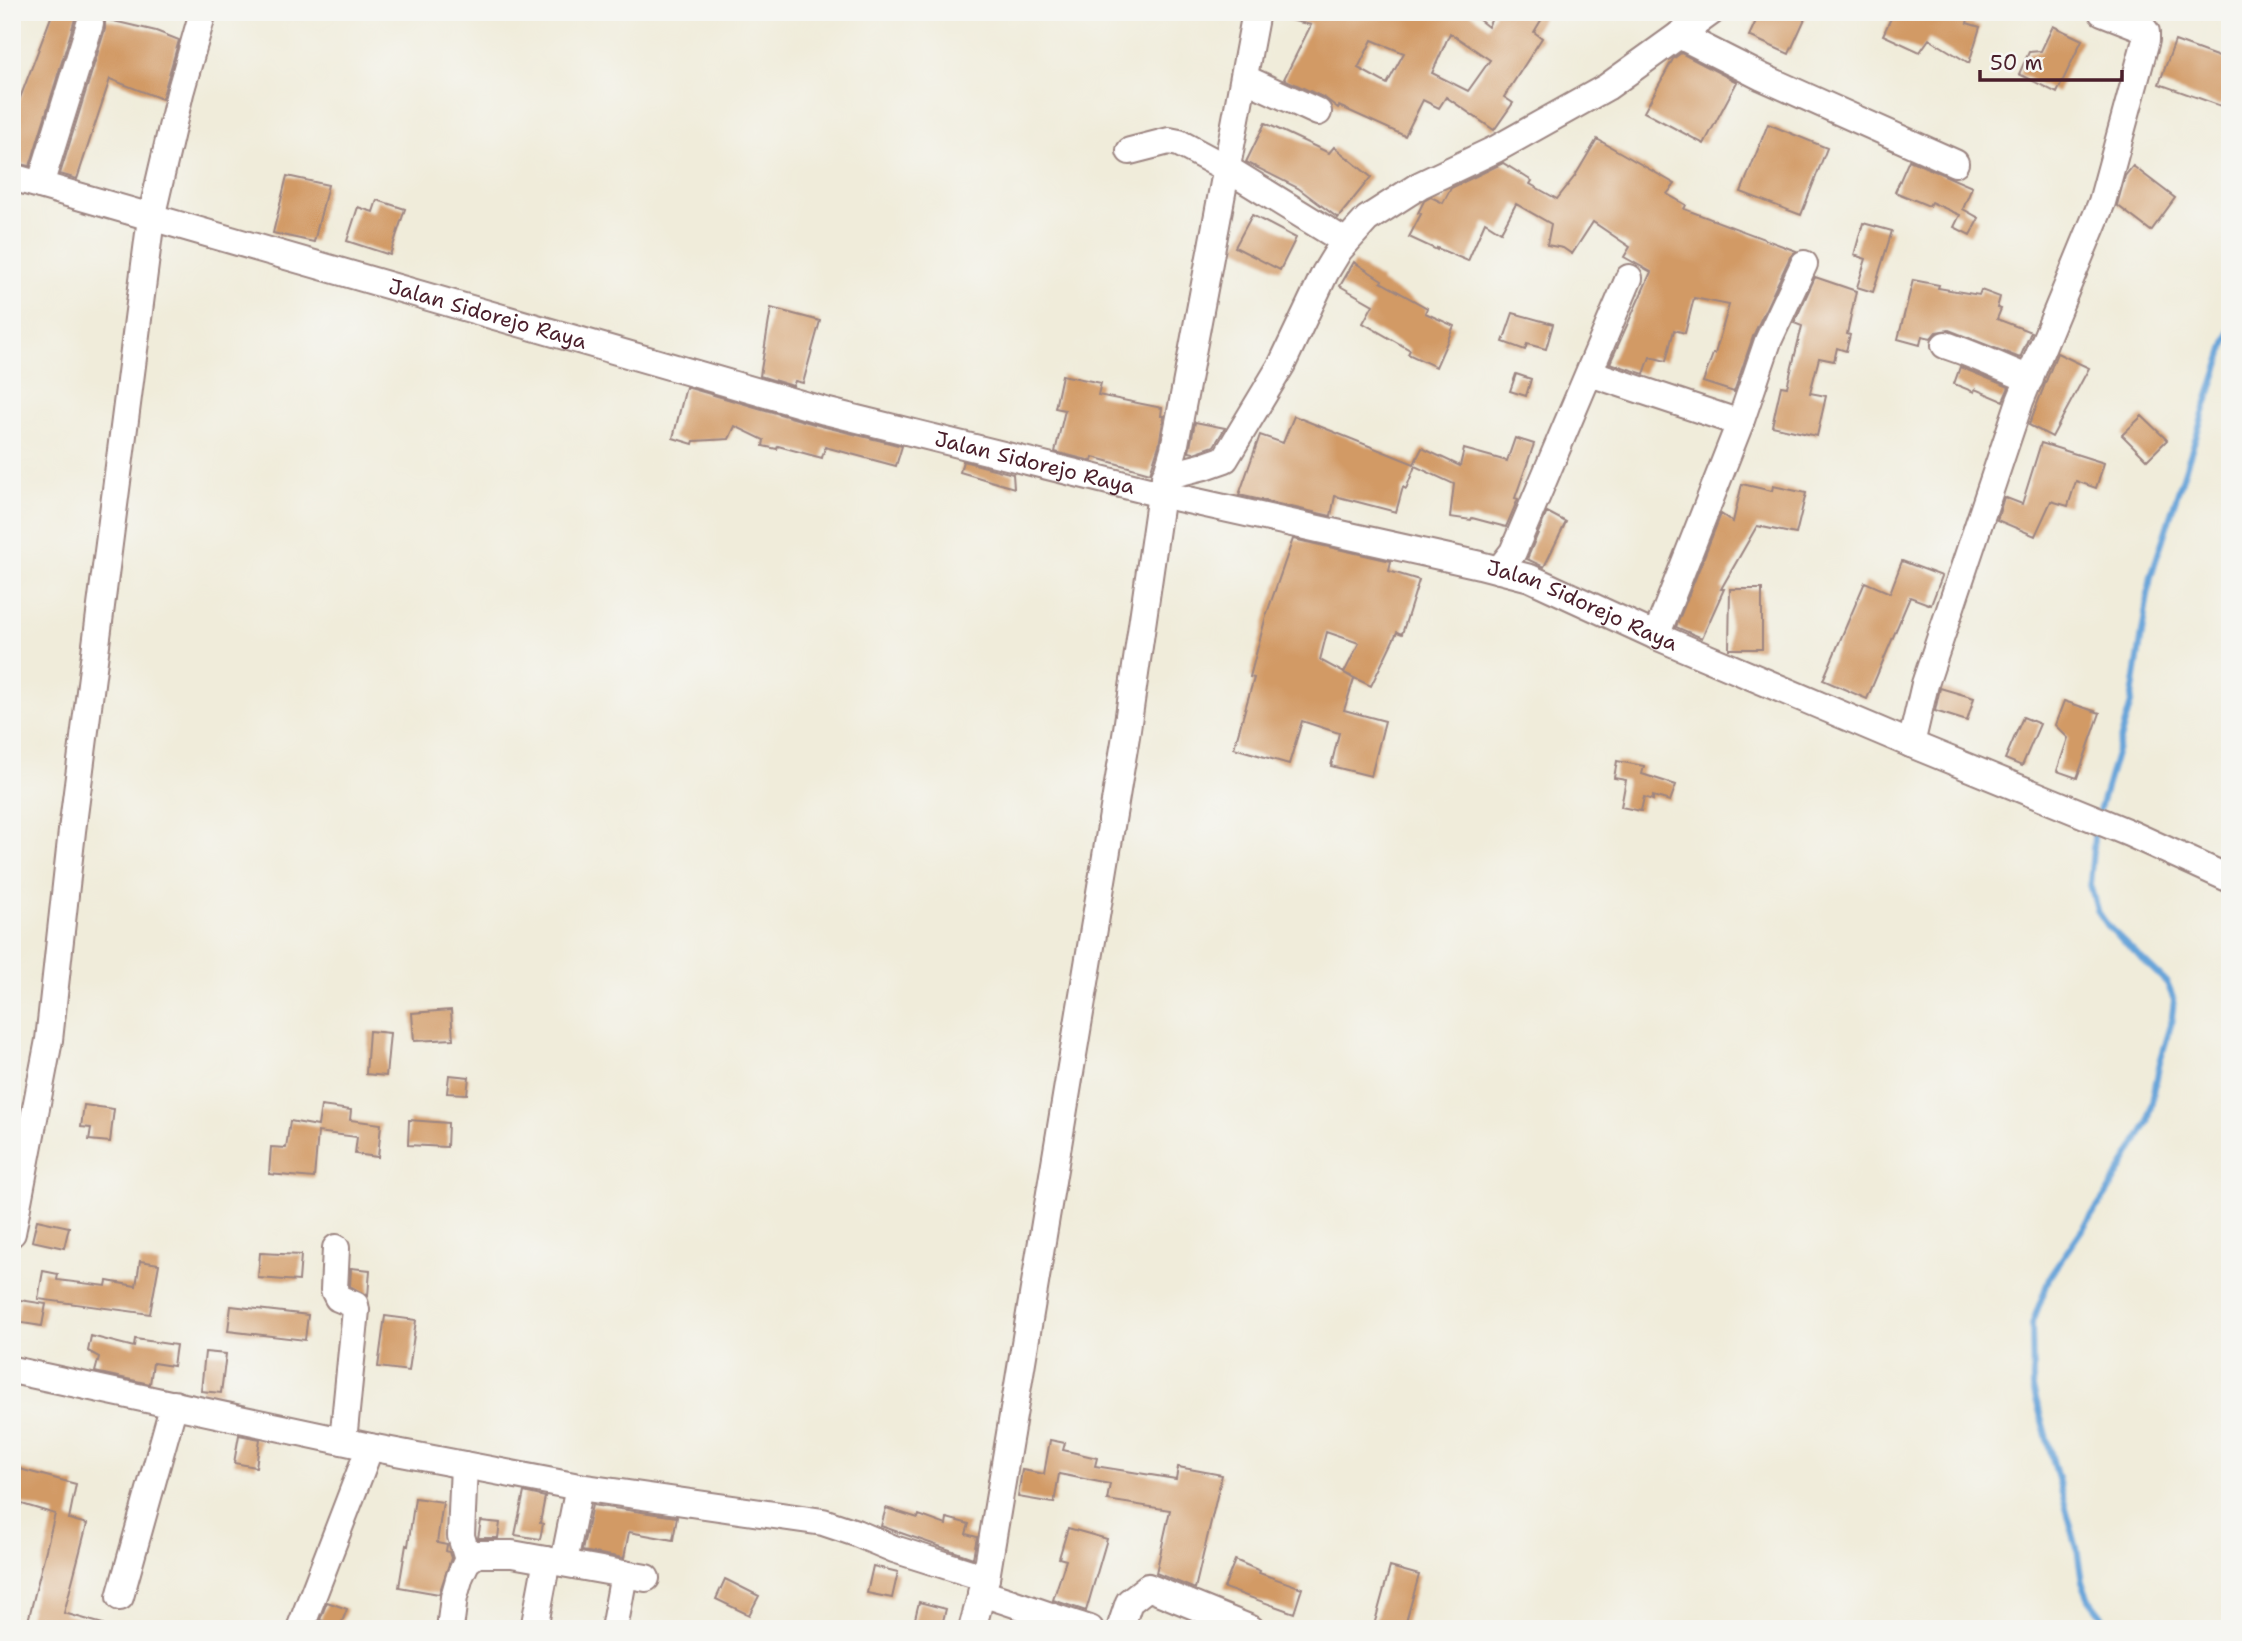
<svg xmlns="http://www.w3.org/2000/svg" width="2242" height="1641" font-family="'Shantell Sans',sans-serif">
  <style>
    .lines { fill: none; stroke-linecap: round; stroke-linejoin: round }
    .stream { stroke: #68a4d9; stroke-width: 6 }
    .building { fill: #d29a65; fill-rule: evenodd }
    .minor-casing { stroke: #9d8682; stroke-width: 30 }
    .minor { stroke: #fff; stroke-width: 26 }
    .labels { text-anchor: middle; stroke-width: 5; stroke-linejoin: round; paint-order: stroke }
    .street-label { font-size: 21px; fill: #4a1f2b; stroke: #f6f6f2 }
  </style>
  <rect width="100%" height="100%" fill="#f6f6f2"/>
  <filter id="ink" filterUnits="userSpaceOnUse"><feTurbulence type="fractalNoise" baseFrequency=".0143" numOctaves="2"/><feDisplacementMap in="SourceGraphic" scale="14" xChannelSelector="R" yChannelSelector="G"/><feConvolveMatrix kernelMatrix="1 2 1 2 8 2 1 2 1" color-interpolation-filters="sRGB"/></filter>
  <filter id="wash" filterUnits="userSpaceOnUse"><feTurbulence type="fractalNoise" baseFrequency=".00686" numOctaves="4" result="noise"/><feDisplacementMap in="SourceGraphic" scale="28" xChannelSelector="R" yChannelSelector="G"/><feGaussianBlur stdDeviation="1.57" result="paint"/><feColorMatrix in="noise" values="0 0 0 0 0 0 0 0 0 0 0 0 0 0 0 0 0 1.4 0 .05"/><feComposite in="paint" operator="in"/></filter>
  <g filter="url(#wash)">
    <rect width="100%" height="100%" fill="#f0ecda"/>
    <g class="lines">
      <path class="stream" d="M2098,815L2131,703L2151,576L2230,331
        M2095,825L2090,884L2097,910L2108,926L2167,983L2174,1000L2171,1025L2160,1062L2148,1122L2108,1192L2050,1276L2032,1324L2033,1388L2077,1548L2082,1582L2089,1599L2112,1629"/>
    </g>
    <g id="blocks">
      <path class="building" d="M53,12H80L75,19L30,166L12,162V119Z
        M1283,12H1469L1488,27L1495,12H1546L1534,32L1542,38L1504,97L1513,103L1494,130L1446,97L1439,108L1423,100L1405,136L1339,106L1338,108L1325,98L1284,79L1311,25L1282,18ZM1450,33L1490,60L1468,91L1432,73ZM1372,40L1404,53L1387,84L1358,68Z
        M1760,12H1808L1789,54L1749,36Z
        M1894,12H1970L1967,23L1980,27L1969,63L1929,39L1920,52L1883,35Z
        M105,19L156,31L179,40L162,99L110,79L77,179L60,174L105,29Z
        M2053,26L2082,40L2057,93L2019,74L2029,52L2041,51Z
        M2175,41L2230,61V83L2221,106L2159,84Z
        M1681,53L1737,82L1704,144L1644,112L1673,59Z
        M1265,123L1329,153L1334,147L1371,177L1338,218L1298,188L1246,162Z
        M1768,124L1827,148L1801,215L1741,192Z
        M1597,139L1675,184L1667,194L1686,205L1684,209L1796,251L1790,257L1754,334L1734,392L1703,382L1713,354H1715L1729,305L1694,298L1685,333L1674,330L1666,361L1650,357L1644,374L1610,363L1651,272L1624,257L1630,247L1593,222L1572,254L1563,248L1547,245L1551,224L1516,204L1501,232L1485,222L1468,261L1437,248V250L1409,237L1421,214L1418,213L1424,201L1431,197L1443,203L1451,188L1503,163L1532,181L1530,184L1557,199L1575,176Z
        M1909,160L1972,187L1963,209L1979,218L1970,235L1954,227L1960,215L1931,202L1929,206L1895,192Z
        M2133,166L2175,198L2151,231L2117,205L2125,176Z
        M287,176L328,185L314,242L273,233Z
        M377,200L405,209L390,255L347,241L358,207L373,212Z
        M1252,215L1296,238L1280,270L1235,247Z
        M1863,223L1892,231L1873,292L1857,287L1866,259L1854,255Z
        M1354,262L1382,280L1381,282L1427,308L1425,313L1454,326L1436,367L1408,354L1410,350L1363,323L1373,305L1340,286Z
        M1815,277L1856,291L1847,334L1850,335L1846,351L1837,348L1834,361L1819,358L1810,393L1826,396L1817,436L1772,426L1781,386L1787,387L1802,326L1794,323Z
        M1913,280L1939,285L1938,288L1979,295L1981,290L2000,297L1997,308L2001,309L1997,319L2031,332L2020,358L1949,330L1936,332L1931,338L1922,336L1920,345L1898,339Z
        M771,308L820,321L803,383L795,381L793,386L760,376Z
        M1513,313L1553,324L1546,349L1527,344L1525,350L1503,342Z
        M2057,353L2089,368L2052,437L2029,425Z
        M1960,367L2009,387L2003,401L1975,389L1974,392L1954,384Z
        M1516,374L1531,379L1526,396L1510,391Z
        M1062,375L1101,383L1098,395L1162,408L1161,416H1164L1159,445L1150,473L1093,457L1092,461L1055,452L1065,410L1055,408Z
        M686,387L821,426L902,446L896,466L825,447L822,458L778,446L777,449L763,446L764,440L735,426L729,439L694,441L693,444L673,438Z
        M1294,416L1414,464L1422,448L1460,466L1464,449L1507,461L1515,438L1534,444L1515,498L1518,499L1506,527L1472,518L1471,520L1450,517L1454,484L1415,466L1406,489L1403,487L1396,512L1335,496L1331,516L1239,495L1260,435L1283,443Z
        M2142,416L2167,440L2147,460L2122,435Z
        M1195,422L1225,428L1214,446L1194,453L1189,452Z
        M2041,443L2104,463L2096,488L2076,481L2068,506L2051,501L2035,536L1997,520L2004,497L2022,504Z
        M963,461L1013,474L1014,488L960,472Z
        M1742,484L1772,491L1773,486L1806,493L1796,534L1757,526L1721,589H1724L1702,638L1676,627L1721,514L1733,522Z
        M1547,512L1566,522L1544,567L1527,559Z
        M1293,539L1391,561L1389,571L1419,580L1402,634L1397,632L1371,686L1344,673L1354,679L1344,710L1385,721L1371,776L1331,766L1339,733L1302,721L1289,764L1234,748L1254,678L1250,677L1266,616ZM1327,632L1359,643L1344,673L1320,660Z
        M1902,561L1942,576L1931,605L1910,597L1867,699L1823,680L1865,582L1890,593Z
        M1730,589H1762V649H1729Z
        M1940,688L1974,698L1967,721L1935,711Z
        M2064,701L2100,713L2077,778L2057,771L2068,738L2055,725Z
        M2023,717L2040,724L2022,766L2005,759Z
        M1617,761L1644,766L1642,774L1676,785L1670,801L1653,796V800L1644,797L1641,811L1621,807L1626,780L1614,778Z
        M451,1010L453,1039L414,1041L412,1013Z
        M369,1031L390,1033L386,1076L366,1074Z
        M449,1075L469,1077L467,1094L447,1093Z
        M84,1105L114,1109L110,1142L89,1140L91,1128L81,1127Z
        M321,1106L351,1110L350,1120L381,1124L378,1157L355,1154L357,1137L318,1132L314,1178L269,1174L271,1147L286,1148L290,1121L318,1126Z
        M409,1120L448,1123L447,1147L408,1145Z
        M37,1220L69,1227L64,1248L32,1241Z
        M260,1253L301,1255L299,1281L258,1278Z
        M140,1261L159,1264L150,1314L38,1299L43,1271L58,1274L57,1280L106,1286L107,1281L136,1286Z
        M351,1268L370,1270L368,1296L350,1286Z
        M20,1300L46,1304L42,1326L16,1322Z
        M231,1306L308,1315L305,1340L228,1331Z
        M385,1316L416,1320L409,1371L378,1367Z
        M91,1336L134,1347L135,1339L176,1345L173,1366L153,1363L150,1384L95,1372L99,1357L88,1351Z
        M205,1352L226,1354L221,1393L201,1391Z
        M239,1435L260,1439L256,1467L234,1463Z
        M1050,1440L1065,1443L1063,1450L1097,1458L1095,1466L1176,1479L1178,1467L1222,1475L1195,1589L1156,1573L1170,1510L1107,1500L1110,1484L1059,1474L1054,1503L1018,1497L1022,1470L1044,1474Z
        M12,1467L76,1484L69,1519L87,1524L64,1613L103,1624V1629H26L55,1514L12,1501Z
        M524,1492L545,1497L540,1523L543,1524L540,1539L515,1535Z
        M415,1498L443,1502L437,1543L447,1545L446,1551L449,1552L451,1558L439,1594L399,1587L406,1545L408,1546Z
        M592,1505L677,1517L673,1540L629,1532L624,1558L582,1551Z
        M886,1508L918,1518L919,1515L946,1525L947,1518L969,1524L966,1534L977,1537L973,1558L881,1526Z
        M481,1521L500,1523L498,1538H478Z
        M1068,1528L1107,1539L1086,1611L1053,1600L1066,1560L1059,1558Z
        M1235,1560L1260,1571L1259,1573L1302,1588L1294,1613L1224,1588Z
        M873,1566L898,1572L892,1598L867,1593Z
        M1390,1567L1419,1575L1404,1629H1373Z
        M725,1579L759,1596L749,1615L716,1599Z
        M327,1602L347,1609L340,1627L320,1620Z
        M919,1602L946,1609L941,1629L913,1627Z"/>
    </g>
  </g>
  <g filter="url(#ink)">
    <use href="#blocks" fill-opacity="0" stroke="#9d8682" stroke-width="2"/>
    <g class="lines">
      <g class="minor-casing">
        <g id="minor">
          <path d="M1679,35L1762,77L1955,163"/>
          <path d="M1244,78L1318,112"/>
          <path d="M1130,151L1169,141L1179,143L1226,168L1346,242"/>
          <path id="s1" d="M12,177L825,411L1161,494L1480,565L1530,578L1656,636L1911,744L2129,833L2230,879"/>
          <path d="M40,185L90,24"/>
          <path d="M1945,345C1974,354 2001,368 2030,379"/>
          <path d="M1590,373L1740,423"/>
          <path d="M1165,476L1205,466L1225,459L1282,364L1325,273L1339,250L1367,219L1420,185L1496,149L1607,87L1711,12"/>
          <path d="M1499,570L1513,552L1629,278"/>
          <path d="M1656,636L1740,423L1768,341L1804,264"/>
          <path d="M1911,744L1925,684L2020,401L2102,202L2146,40V32L2143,28L2102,12"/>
          <path d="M12,1233L49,1040L72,831L151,218L180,93L203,12"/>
          <path d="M336,1248L334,1290L338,1298L355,1305L356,1310L343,1441"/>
          <path d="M12,1370L370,1447L579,1487L823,1522L856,1533L894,1549L986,1578"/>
          <path d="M464,1465L461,1536L468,1560"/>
          <path d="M564,1562L579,1487"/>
          <path d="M981,1593C1018,1604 1054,1618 1090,1629"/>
          <path d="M120,1597L174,1404"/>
          <path d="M300,1629L370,1447"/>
          <path d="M450,1629L454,1597L460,1576L467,1561L477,1554H512L646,1578"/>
          <path d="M534,1629L547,1560"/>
          <path d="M614,1629L624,1574"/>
          <path d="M972,1629L986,1578L1126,736L1161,494L1174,449L1256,12"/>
          <path d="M1120,1629L1129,1602L1148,1587L1251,1629"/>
        </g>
      </g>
      <use href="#minor" class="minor"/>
    </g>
  </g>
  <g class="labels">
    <g class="street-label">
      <text dy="7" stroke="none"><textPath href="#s1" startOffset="495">Jalan Sidorejo Raya</textPath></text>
      <text dy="7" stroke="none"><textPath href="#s1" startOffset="1062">Jalan Sidorejo Raya</textPath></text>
      <text dy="7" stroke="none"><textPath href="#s1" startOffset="1629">Jalan Sidorejo Raya</textPath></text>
    </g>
  </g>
  <rect width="2242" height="1641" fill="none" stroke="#f6f6f2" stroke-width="42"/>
  <path d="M1980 70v10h142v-10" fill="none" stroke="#4a1f2b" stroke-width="3.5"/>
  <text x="1990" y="70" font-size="21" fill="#4a1f2b" stroke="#f6f6f2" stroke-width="5" paint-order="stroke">50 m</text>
</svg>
